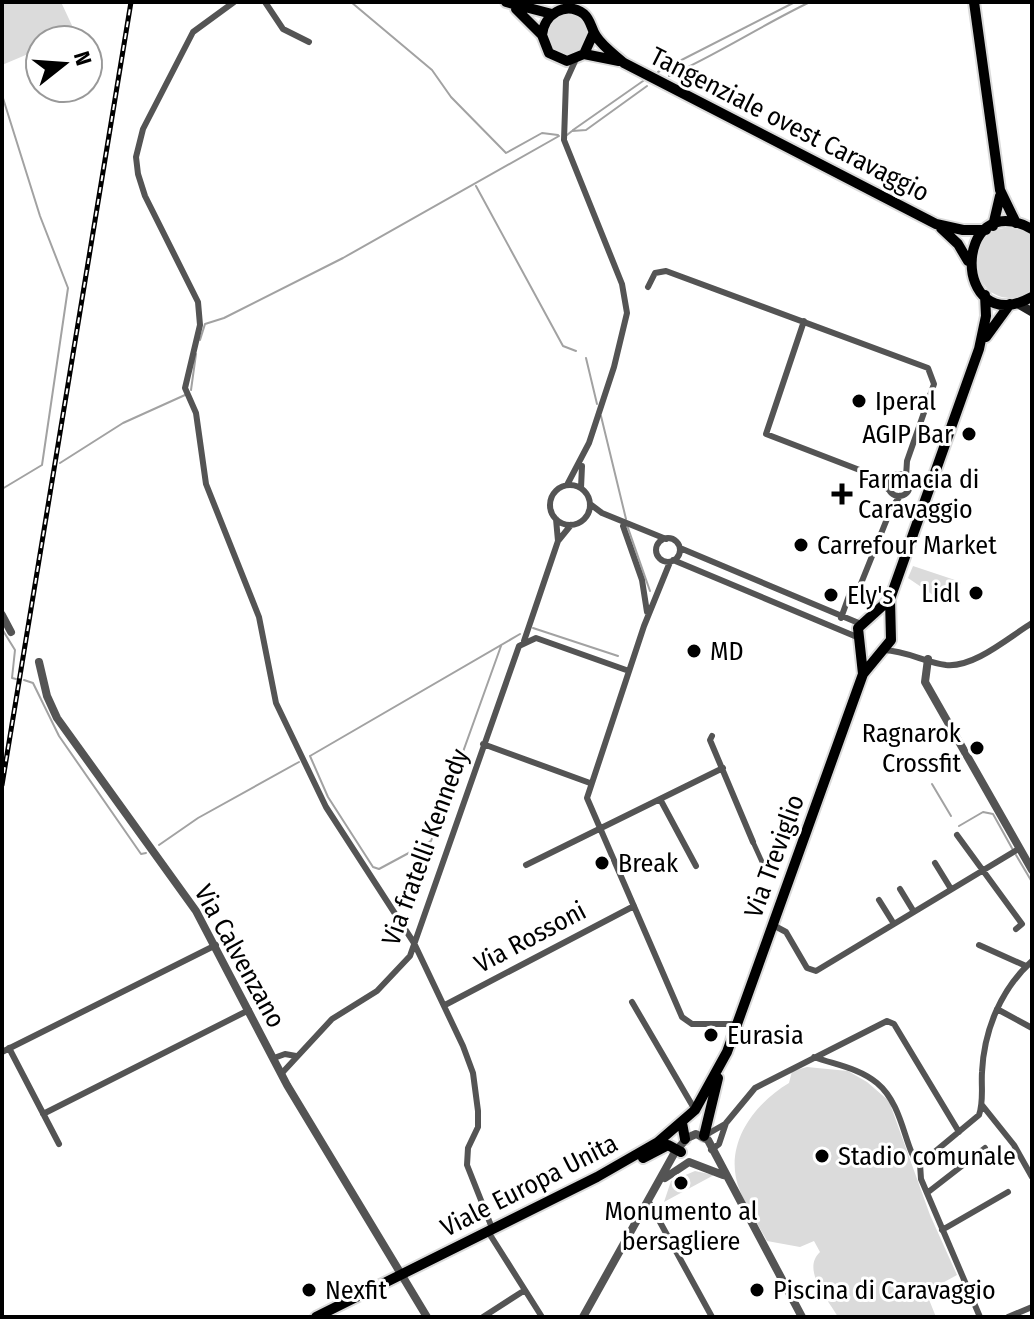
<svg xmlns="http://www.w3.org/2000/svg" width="1034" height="1319" font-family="'Fira Sans Condensed',sans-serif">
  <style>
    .green { fill: #dbdbdb }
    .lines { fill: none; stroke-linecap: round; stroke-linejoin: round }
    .stream { stroke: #a2a2a2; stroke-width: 2 }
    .primary-casing { stroke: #dbdbdb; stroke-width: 14 }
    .pedestrian { stroke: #545454; stroke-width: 5 }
    .minor { stroke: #545454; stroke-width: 6 }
    .tertiary { stroke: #545454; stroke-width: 8 }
    .secondary { stroke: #212121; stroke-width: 9 }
    .primary { stroke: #000; stroke-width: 10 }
    .rail-casing { stroke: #000; stroke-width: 5 }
    .rail { stroke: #fff; stroke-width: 2; stroke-dasharray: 6; stroke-linecap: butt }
    .poi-dot { fill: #000; stroke: #fff; stroke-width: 3 }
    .labels { text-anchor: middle; stroke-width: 6; stroke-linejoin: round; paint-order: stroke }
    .street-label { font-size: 26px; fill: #000; stroke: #fff }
    .poi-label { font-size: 26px; fill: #000; stroke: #fff; text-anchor: start }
  </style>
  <rect width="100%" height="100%" fill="#fff"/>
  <path class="green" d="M2,2H61L76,34L62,40H40V49L2,65Z
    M547 34a20 20 0 1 1 40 0a20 20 0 1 1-40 0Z
    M1009,227L1032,234V290C980,324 949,235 1009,227Z
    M913,566L955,580L961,583L936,597L908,578Z
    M807,1067L848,1071L867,1082L889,1101L930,1215L957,1275L926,1292L936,1317H838C828,1299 801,1270 820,1252L814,1241L800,1247L767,1241C758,1224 747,1208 740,1191C722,1147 752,1105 789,1083L792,1071Z
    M695,1171L714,1175L664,1202L671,1181Z"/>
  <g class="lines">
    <path class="stream" d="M351,2L432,70L451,97L506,153L542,133L558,135
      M658,72L795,2
      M669,76C718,54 762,25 810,2
      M2,95L40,216L68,288L42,465L2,489
      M573,130L643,81
      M567,135L572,131L586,130L647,86
      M476,186L563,346L576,351
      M200,340L205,324L224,318L343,258L559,136
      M586,358L597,404
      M191,390L196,354
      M601,416L626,519
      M60,463L123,423L185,395
      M627,525L650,591
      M533,628L618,656
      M2,629L15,650L12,678L16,679
      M24,680L33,683L59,736L141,854L146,853
      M310,756L328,797L373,867L379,869L431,841L501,646
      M310,756L520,634
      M932,784L951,816
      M959,826L983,812L993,814L1013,850
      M159,845L198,818L299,762
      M1016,855L1032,882"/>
    <g class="primary-casing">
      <path id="primary" d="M506,2L552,14
        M974,2L1000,190L1016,223
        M516,9L542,35
        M593,34L584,54L567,61L549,53L542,35C544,15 565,0 584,14C591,20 591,29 596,36C603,47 615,55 624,63L936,224L963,230H986
        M584,54L619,61
        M993,226L1000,196
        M941,228L958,244L968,261
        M1032,229C952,185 951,341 1032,297
        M986,337L1010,304
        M863,674L858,628L890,599
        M682,1123L685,1139
        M704,1136L718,1078
        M643,1158L668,1145L681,1152
        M316,1317L597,1177L658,1142L695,1110L727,1052L863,674L891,640L890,599L979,349L986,316L985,295"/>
    </g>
    <path class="pedestrian" d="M753,842L763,864"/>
    <path class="minor" d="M234,2L193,32L143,129L136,157L138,174L145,196L198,302L200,325L185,388L196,413L206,484L259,617L276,703L326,807L414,943L463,1046L473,1073L478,1111V1127L468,1148L467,1165L492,1228
      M265,2L283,29L309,42
      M648,287L655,273L666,271L928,368L934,384L907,461L906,477
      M804,321L766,434L870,474L889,490
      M888 485a11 11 0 1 1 22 0a11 11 0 1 1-22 0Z
      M567,485L589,443L614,367L627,313L622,284L564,140L566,81L576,59
      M550 505a20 20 0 1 1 40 0a20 20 0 1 1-40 0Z
      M581,488L582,466
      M590,504L602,513L666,539
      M556,519L558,541
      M623,526L642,580L647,612
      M656 550a12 12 0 1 1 24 0a12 12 0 1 1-24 0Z
      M680,548L861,624
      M673,560L857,637
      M670,562L644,626L587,798L682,1017L692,1024H737
      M841,618L850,593L860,586L891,509L900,496
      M524,641L558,541L571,525
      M884,650C907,651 924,662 946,665C974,668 1009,637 1032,623
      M712,736L710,740L753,842
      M483,744L590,783
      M660,799L696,866
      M957,835L1022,924L1016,929
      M935,863L951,889
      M526,865L723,768
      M900,889L914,912
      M879,900L894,924
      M773,925L786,932L807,968L816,971L1020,848
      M979,945L1026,966
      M632,1002L695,1110
      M445,1005L634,906
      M997,1009L1032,1028
      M9,1048L59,1144
      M2,1052L216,945
      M814,1057C836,1065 859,1068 877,1083C905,1106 905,1155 920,1164L921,1179L980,1317
      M274,1058L285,1054L296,1056
      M282,1073L332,1019L377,991L410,956L519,646L536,638L629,671
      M982,1105L1014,1145L1032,1177
      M43,1114L249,1010
      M704,1136L725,1124
      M711,1150L719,1144L726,1123L755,1088L887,1021L894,1024L959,1132
      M920,1164L979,1115C984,1101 981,1086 982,1072C984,1030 1001,989 1032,961
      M927,1193L985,1148
      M649,1202L712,1317
      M487,1230L542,1317
      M942,1230L1008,1192
      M483,1317L525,1290
      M1008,1317L1032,1307"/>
    <path class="tertiary" d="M2,615L11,632
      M928,659L925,682L1032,870
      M39,662L47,696L57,718L196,911L287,1085L427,1317
      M665,1178L689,1162L723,1175
      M583,1317L675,1152L687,1138L696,1134L708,1140L802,1317"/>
    <path class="secondary" d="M1017,303L1032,312"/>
    <use href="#primary" class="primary"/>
    <g class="rail-casing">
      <path id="rail" d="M2,785L131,2"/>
    </g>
    <use href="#rail" class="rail"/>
  </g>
  <g class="poi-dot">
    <circle cx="859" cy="401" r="8"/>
    <circle cx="969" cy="434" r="8"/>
    <path d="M838 482h8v8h8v8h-8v8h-8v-8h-8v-8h8z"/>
    <circle cx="801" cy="545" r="8"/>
    <circle cx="976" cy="593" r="8"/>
    <circle cx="831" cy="595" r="8"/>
    <circle cx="694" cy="651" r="8"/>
    <circle cx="977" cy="748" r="8"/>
    <circle cx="602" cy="863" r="8"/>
    <circle cx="711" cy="1035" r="8"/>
    <circle cx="822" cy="1156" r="8"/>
    <circle cx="681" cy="1183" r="8"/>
    <circle cx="309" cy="1290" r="8"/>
    <circle cx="757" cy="1290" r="8"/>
  </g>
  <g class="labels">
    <g class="street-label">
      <text transform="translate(790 124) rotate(27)" y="9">Tangenziale ovest Caravaggio</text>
      <text transform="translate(425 847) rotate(-70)" y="9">Via fratelli Kennedy</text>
      <text transform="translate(774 856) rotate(-70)" y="9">Via Treviglio</text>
      <text transform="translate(530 937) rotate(-28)" y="9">Via Rossoni</text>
      <text transform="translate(240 956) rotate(61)" y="9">Via Calvenzano</text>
      <text transform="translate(529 1185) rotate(-27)" y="9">Viale Europa Unita</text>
    </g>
    <g class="poi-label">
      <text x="875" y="410">Iperal</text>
      <text x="953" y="443" text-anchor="end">AGIP Bar</text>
      <text x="858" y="488">Farmacia di<tspan x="858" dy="30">Caravaggio</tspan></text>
      <text x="817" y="554">Carrefour Market</text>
      <text x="960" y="602" text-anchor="end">Lidl</text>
      <text x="847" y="604">Ely's</text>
      <text x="710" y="660">MD</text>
      <text x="961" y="742" text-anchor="end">Ragnarok<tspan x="961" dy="30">Crossfit</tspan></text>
      <text x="618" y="872">Break</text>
      <text x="727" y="1044">Eurasia</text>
      <text x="838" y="1165">Stadio comunale</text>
      <text x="681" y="1220" text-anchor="middle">Monumento al<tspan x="681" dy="30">bersagliere</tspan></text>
      <text x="325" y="1299">Nexfit</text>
      <text x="773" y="1299">Piscina di Caravaggio</text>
    </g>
  </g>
  <rect width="1034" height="1319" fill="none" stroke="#000000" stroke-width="8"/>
  <g transform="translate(64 64) rotate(73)"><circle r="38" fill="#ffffff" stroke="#999999" stroke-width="2"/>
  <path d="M0-6L14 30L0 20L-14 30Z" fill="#000000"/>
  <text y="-12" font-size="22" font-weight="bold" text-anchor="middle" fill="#000000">N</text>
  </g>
</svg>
